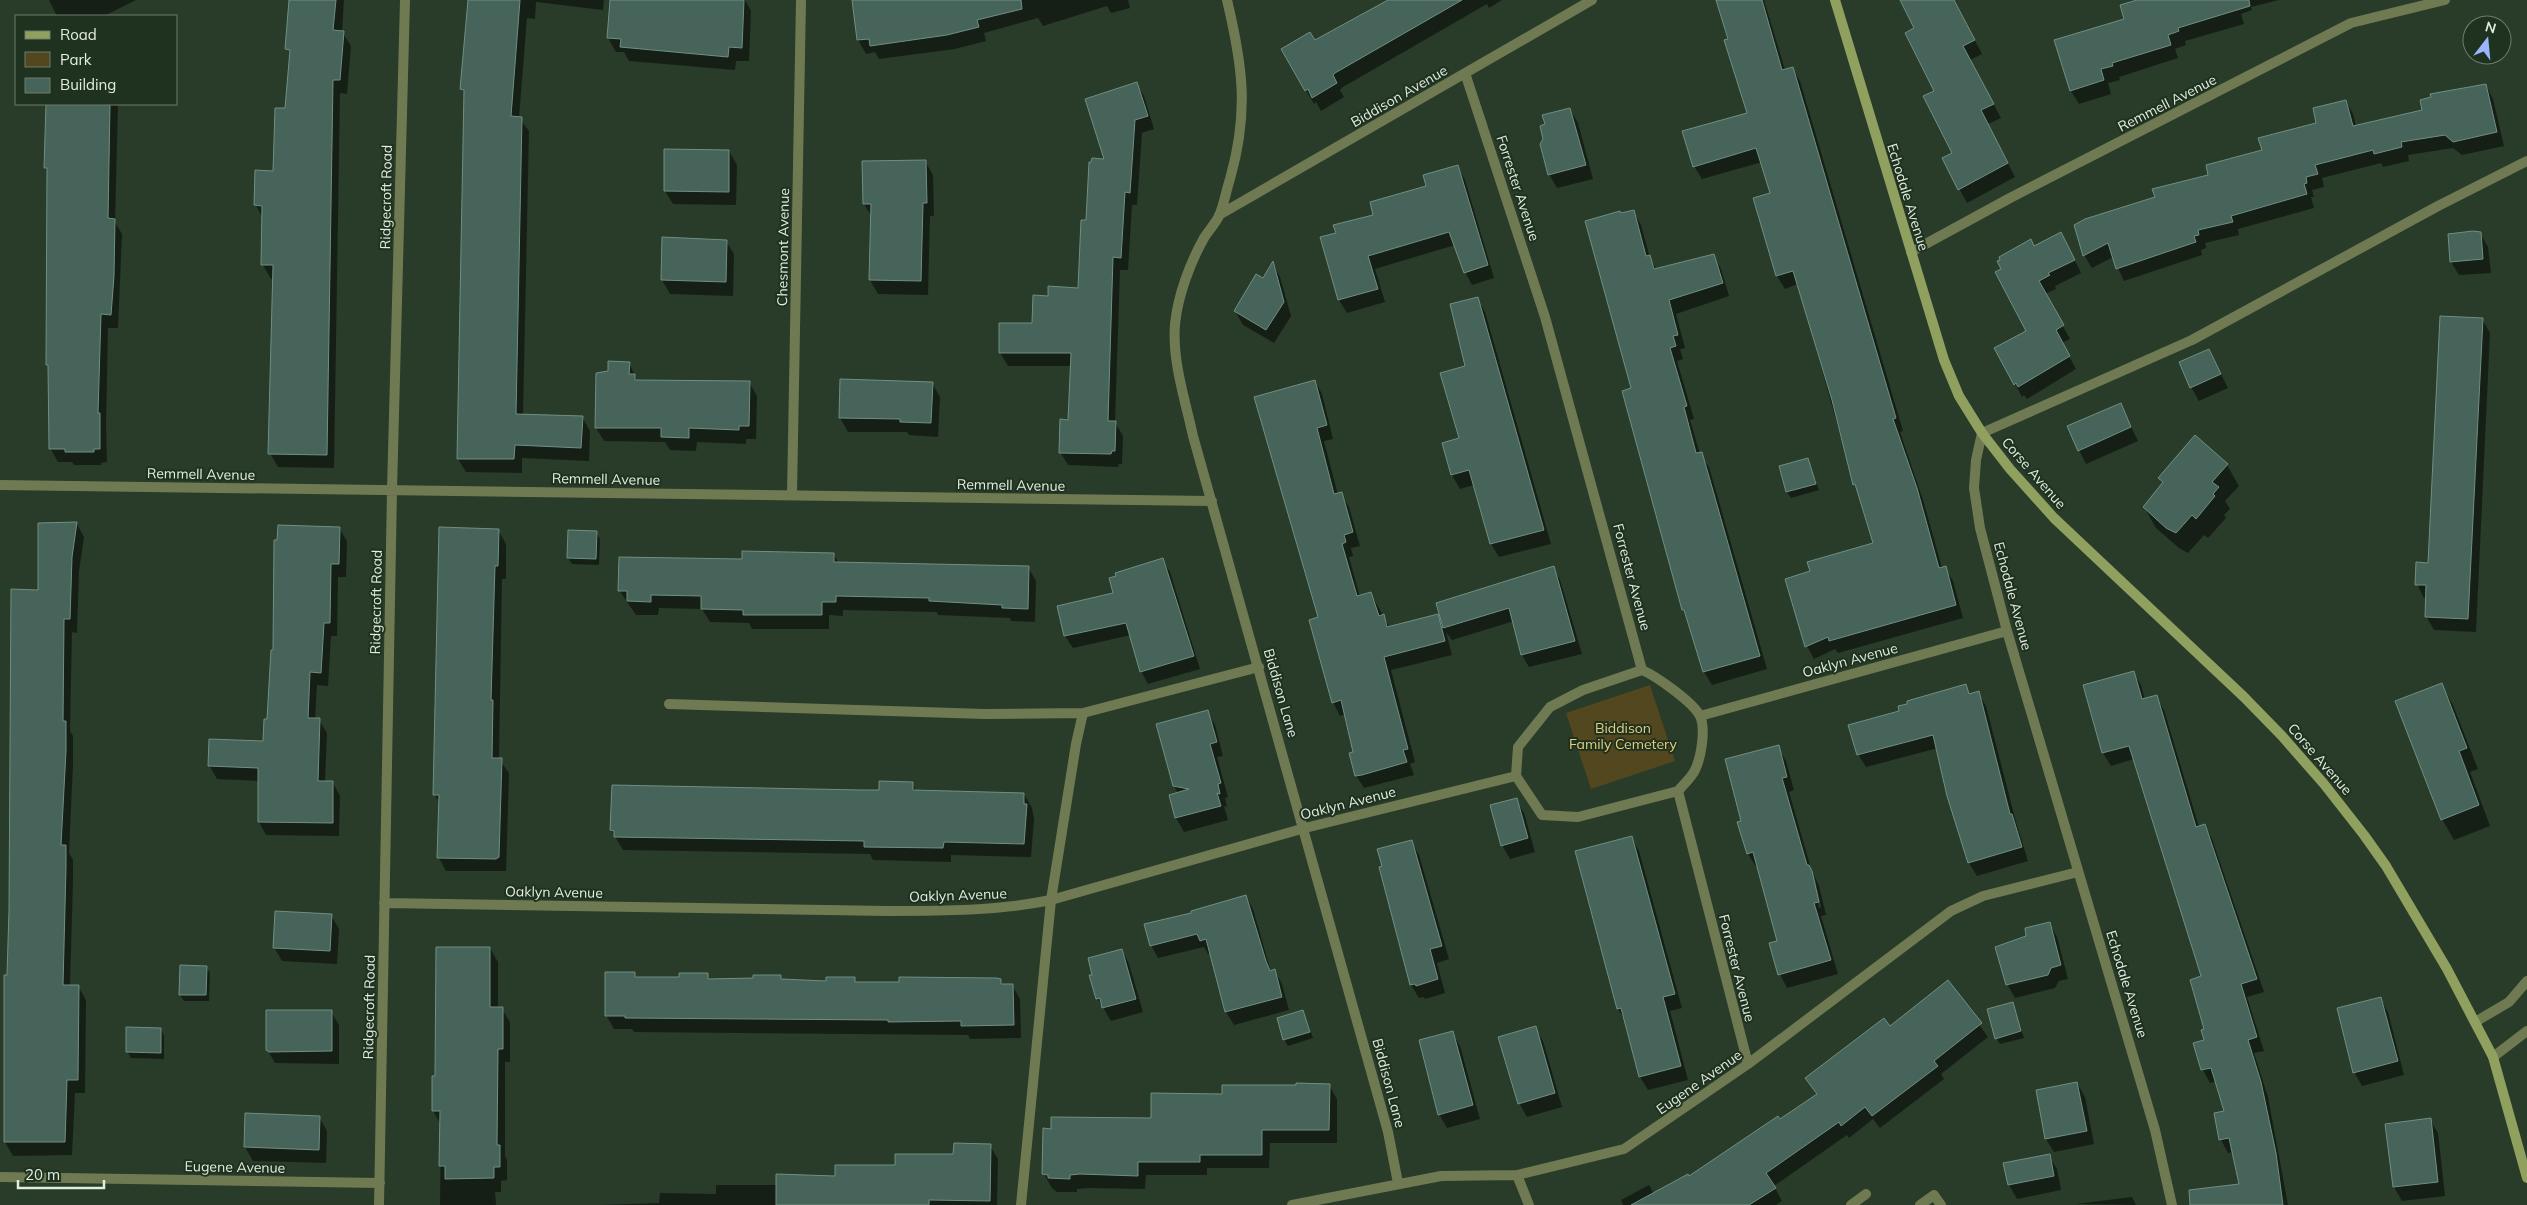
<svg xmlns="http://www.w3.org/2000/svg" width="2527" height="1205" font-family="Mulish,sans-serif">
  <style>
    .green { fill: #52471e }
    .shadow { fill: #0007 }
    .building { fill: #466459; stroke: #708f83 }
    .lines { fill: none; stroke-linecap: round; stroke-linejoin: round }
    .service { stroke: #707a52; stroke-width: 10 }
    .minor { stroke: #707a52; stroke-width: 10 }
    .tertiary { stroke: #707a52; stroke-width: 10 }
    .secondary { stroke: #90a05f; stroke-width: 10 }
    .labels { text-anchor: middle; stroke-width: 4; stroke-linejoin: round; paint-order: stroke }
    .street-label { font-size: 14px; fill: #e2ede1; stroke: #1f311f }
    .park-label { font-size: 14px; fill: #e4cf81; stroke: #1f311f }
  </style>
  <rect width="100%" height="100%" fill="#293b29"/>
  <path class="green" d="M1650,685L1675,761L1591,789L1566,713Z"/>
  <path class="shadow" d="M49,0H136L104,16H57Z
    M295,0H344L342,32L351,46L347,94L340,93L334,468L278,467L270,453L274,279H271L263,265V219L256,205L275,172L286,110Z
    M469,0H604L603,10L536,2L535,19L527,18L519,118L529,131L523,415L582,417L590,431L589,461L522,458V473L466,472L458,459L466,95L462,89Z
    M611,0H745L751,11L749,61H736L735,70L629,61L624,52H616L608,38Z
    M853,0H1128L1130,8L1111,13L1107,6L1043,26L1038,18L984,33L986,41L955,49L879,59L875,52L866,54L858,40Z
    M1391,0H1502L1489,8L1487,4L1343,87L1340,90L1344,97L1321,111L1316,102L1314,104L1282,49L1315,42Z
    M1717,0H1764L1785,70L1792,68L1800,81L1903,431L1900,432L1924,503L1942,568H1945L1953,581L1963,618L1838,653L1835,649L1814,659L1807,646L1875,544L1860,493L1854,484L1798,284L1785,289L1777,276L1754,199L1771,194L1762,162L1702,179L1694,166L1748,114Z
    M1902,0H1954L1982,54L1970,60L2001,118L1988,124L2015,177L1967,203L1943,159L1954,153L1916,29Z
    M2142,0H2279L2251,7L2252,10L2241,14L2244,24L2185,41L2186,45L2175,49L2178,58L2119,77L2120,80L2108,83L2111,94L2079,104L2071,91L2056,41L2126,19Z
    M1136,83L1144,96L1154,129L1142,133L1137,205H1132L1128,270H1120L1115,422L1123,436L1122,464H1119L1118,467L1068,465L1060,452L1069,421L1072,366H1008L1000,353L1033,325L1049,298L1079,289L1087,222L1106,160Z
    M2486,85L2493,99L2504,146L2462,155L2453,148L2408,155L2409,161L2383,167L2381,163L2322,178L2324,187L2312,190L2314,197H2311L2314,208L2238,229L2239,235L2205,243L2206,248L2201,250L2202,255L2124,281L2113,257L2092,268L2084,255L2156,197L2210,176L2318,124L2346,101L2353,114L2356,126L2424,111Z
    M47,104H116L118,106L115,222L122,234L118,328H108L106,425L107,462L101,463V465H74L72,462H58L50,448V368L47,364L48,173L45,168Z
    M1570,109L1578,123L1593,179L1557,188L1549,174Z
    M729,151L737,165L736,205L673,204L665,191Z
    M925,161L933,175L934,216H930L928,295L878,294L870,280L872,217L864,204Z
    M1458,167L1465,180L1494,278L1472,285L1465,272L1455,245L1375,269L1385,302L1347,313L1339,300L1337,234L1375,216Z
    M1633,211L1641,225L1650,258L1657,270L1713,256L1721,269L1729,296L1676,314L1685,348L1680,349L1683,359L1677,361L1694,419L1690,420L1700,454L1709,467L1767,669L1712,685L1704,672L1688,618L1683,610L1633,389L1620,215Z
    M2480,233L2488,247L2491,273L2459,275L2451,262Z
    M726,241L734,254L733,296L670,294L662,280Z
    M2068,246L2081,273L2055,286L2056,289L2045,294L2070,339L2062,343L2076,369L2027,399L2024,395L2022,397L2015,384L2028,331L2034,247Z
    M1273,264L1280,277L1291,316L1274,343L1243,325L1235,311L1264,279Z
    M1477,298L1485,312L1551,544L1499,557L1491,544L1474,485L1460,489L1452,475L1443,444L1461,439L1467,367Z
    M2482,319L2490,333L2476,632L2434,630L2426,616L2427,598H2424L2417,584L2429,564Z
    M2209,350L2228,388L2199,401L2191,387Z
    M629,363L638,382H749L757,396L756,439H746V444L697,442L696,451L670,450L665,442L604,441L596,428L609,372Z
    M1315,381L1322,394L1333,439L1324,441L1338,495L1341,493L1349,507L1360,546L1351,548L1353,556L1349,557L1360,597L1371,594L1390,628L1437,615L1442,624L1553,568L1560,580L1582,654L1529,667L1522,655L1514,621L1452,640L1446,632L1452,655L1391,670L1415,762L1410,764L1414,775L1364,788L1356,775L1355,753L1345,714L1340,716L1333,702L1320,618Z
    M932,383L940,397L938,437L909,435L907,432H848L840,418Z
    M2120,404L2138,441L2086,464L2079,450Z
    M2195,437L2227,465L2239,486L2225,501L2230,509L2224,515L2226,518L2208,538L2204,535L2188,553L2179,548L2156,528L2144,507L2163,484L2159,478Z
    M1807,459L1819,490L1791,498L1787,492Z
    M77,524L84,537L79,571L77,633L72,632L70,731L73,736V765L69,853L73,860V881L70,986H78L86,1000L85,1093H75L72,1155L13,1156L5,1142L8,976L39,591Z
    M339,528L347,541L346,577H338L337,636H331L328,686L317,685L315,720H319L327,733L325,782L333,783L340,796L339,836L266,835L259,822V781L217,779L209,765L264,743L268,721Z
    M498,530L506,544V579H502L499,759L509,773L506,871H446L439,858L440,804L435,795Z
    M596,532L600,539L599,565L572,564L568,558Z
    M833,554L839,563L1028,567L1036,581L1035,622L1011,621L1010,618L938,615L937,612L843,610V616L829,615V629H752L749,623L710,622L702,609L659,608L658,615H636L619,590L743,561Z
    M1162,560L1170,572L1200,669L1148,684L1141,671L1131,635L1073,648L1065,636L1059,607L1115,594Z
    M2133,672L2141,685L2145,700L2156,697L2164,710L2199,827L2205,826L2212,839L2264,992L2247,997L2264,1051L2254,1053L2268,1097L2288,1205H2231L2241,1185L2234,1152L2228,1153L2221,1140L2215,1114L2226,1112L2217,1081L2210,1083L2203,1070L2195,1044L2205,1041L2202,977L2134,759L2111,766L2103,753Z
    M2441,684L2453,705L2478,769L2470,772L2490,826L2454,840L2442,819Z
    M1965,686L1970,695L1978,693L1986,706L2016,822L2028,861L1977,876L1969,863L1948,795L1938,748L1866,767L1858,754L1900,712Z
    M1207,711L1215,725L1223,756L1217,757L1228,797L1225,798L1227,807L1224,806L1228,820L1184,832L1176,818L1170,795L1178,793L1174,786Z
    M1778,747L1786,761L1794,790L1789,792L1812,872L1810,869L1819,908L1821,907L1814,875L1819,886L1826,915L1821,916L1838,974L1787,988L1780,974L1778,942L1758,867H1756L1748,854L1739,823L1743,822Z
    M912,783L917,792L1024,794L1032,808L1034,819L1031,857L951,855V862L873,860L870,854L623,850L611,830L880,791Z
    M1516,800L1524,813L1535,852L1510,859L1502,845Z
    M1632,838L1639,851L1682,1008L1670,1011L1688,1080L1648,1090L1640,1077L1626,1022L1618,1009L1577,852Z
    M1411,841L1419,855L1449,959L1437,963L1445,993L1425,999L1424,997L1419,998L1411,985Z
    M1246,896L1253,909L1271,972L1275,971L1282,984L1289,1010L1234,1025L1226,1012L1211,953L1208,954L1204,947L1158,958L1151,945L1193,914Z
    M331,915L339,929L337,964L282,961L274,947Z
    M2049,923L2057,937L2068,979L2059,981L2055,988L2015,998L2007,984L2028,937Z
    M490,948L498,962V1009H502L510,1022V1062H505V1156L507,1160V1180L501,1181V1192H495L496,1205H440L441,1125L433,1111L436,1077Z
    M1122,950L1129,964L1143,1012L1111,1021L1098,999L1091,976Z
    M206,967L210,973L209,1001H184L180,995Z
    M634,973L637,978H680L707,974L710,980H754L781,976L783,981L827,982L854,978L857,983L1000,980L1003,985H1012L1020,999L1021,1038L970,1039L968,1035L634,1032L632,1029H614L606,1015Z
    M1948,982L1988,1037L1941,1074L1944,1079L1880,1128L1873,1119L1849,1138L1847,1135L1774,1186L1782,1201L1776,1205H1623L1621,1200L1649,1185L1654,1194L1689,1177L1817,1095L1807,1078L1889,1027Z
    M2380,998L2388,1012L2404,1075L2362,1086L2354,1072Z
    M2013,1004L2024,1038L2000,1044L1996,1038Z
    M1303,1011L1313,1038L1288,1046L1284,1039Z
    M331,1012L339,1025V1064L275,1063L267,1049Z
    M1535,1028L1543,1041L1562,1107L1527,1117L1519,1103Z
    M161,1029L164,1036V1059L131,1058L127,1051Z
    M1452,1032L1460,1046L1480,1119L1447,1128L1439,1114Z
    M2077,1083L2085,1097L2094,1144L2054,1152L2046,1139Z
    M1329,1085L1337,1099V1143H1270L1269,1168H1207V1175H1146L1145,1189L1088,1188L1077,1189V1192H1057L1052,1188L1044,1174L1152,1120L1223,1095Z
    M319,1117L327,1131L326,1163L253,1161L245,1147Z
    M2430,1120L2438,1133L2445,1196L2402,1201L2394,1187L2386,1125Z
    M990,1146L998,1159L997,1205H601L659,1203L660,1193L716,1194V1185H778L837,1177L955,1156Z
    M2049,1156L2057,1169L2061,1190L2017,1199L2009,1185L2005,1164Z
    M2132,1197L2136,1205L2076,1204Z"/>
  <path class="building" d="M289,0H336L333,30L344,31L340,80H333L327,455L268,454L273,265H261L262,206L254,205L255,170L273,171L275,108H285L290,50L285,49Z
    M468,0H520L511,116L522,117L516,414L583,416L581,448L515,445L514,459H457L464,90L460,89Z
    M610,0H744L742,48L729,47L728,57L620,47L621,39L607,38Z
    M852,0H1021L1022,9L977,20L979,27L947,35L870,46L869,39L857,40Z
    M1388,0H1462L1335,73L1333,75L1337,83L1312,98L1308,89L1305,91L1281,49L1310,32L1315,40Z
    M1716,0H1762L1782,70L1793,67L1896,418L1893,419L1917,488L1939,568L1946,566L1956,605L1829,641L1828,637L1805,647L1785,579L1810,571L1807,562L1873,543L1855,484L1853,485L1832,400L1793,271L1776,276L1753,198L1770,193L1756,148L1693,167L1682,131L1747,113L1724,40L1728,39Z
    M1900,0H1954L1975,40L1963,46L1994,104L1981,110L2008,163L1958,190L1942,158L1952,153L1923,96L1934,91L1905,33L1914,28Z
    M2137,0H2249L2250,6L2178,28L2179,31L2168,35L2171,45L2112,63L2113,66L2101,69L2104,80L2070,91L2054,40L2124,19L2120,5Z
    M1137,82L1148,116L1135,120L1130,193L1125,192L1121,258L1113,257L1108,421H1116L1115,451H1112L1111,454L1059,453L1060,419L1068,420L1071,353H999V323H1032L1033,295L1048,296V286L1078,288L1081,220H1086L1089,162H1091L1092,158L1104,159L1085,99Z
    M2486,84L2497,132L2453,142L2445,135L2401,142L2402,147L2374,154L2373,150L2315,165L2318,174L2306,177L2307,183L2304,184L2307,194L2231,216L2233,222L2198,230L2199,235L2194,236L2196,242L2116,269L2108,243L2083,256L2074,225L2085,219L2155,197L2152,189L2208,175L2206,165L2262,150L2258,138L2316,123L2313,108L2346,100L2353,126L2422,110L2420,100L2431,97L2430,94Z
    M46,104H110L108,218L115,219L114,276L111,315L101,314L98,413H100V449H94V452H65V449H49L48,365H46L47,168H44Z
    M1570,108L1586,165L1548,175L1540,144L1543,139L1540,126L1545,124L1542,115Z
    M664,149L729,150V192L664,191Z
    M926,160L927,203H923L921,281L869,280L871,204H863L862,161Z
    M1458,165L1488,265L1464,273L1449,232L1368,256L1378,289L1338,300L1320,237L1336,233L1333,225L1373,215L1370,202L1426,186L1423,175Z
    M1634,210L1646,256L1650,255L1654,269L1714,254L1723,283L1669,300L1678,335L1673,336L1676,346L1670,348L1687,406L1684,407L1696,453L1702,452L1760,656L1703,672L1684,610H1682L1622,391L1631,388L1585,221L1620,211L1621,213Z
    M2473,231L2481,232L2483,259L2450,262L2448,234Z
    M2061,232L2075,260L2048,273L2050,275L2039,281L2064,325L2056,330L2070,356L2018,387L2016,383L2014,385L1994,348L2026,331L1995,272L2001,269L1997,261L2000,260L1999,257L2031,239L2034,246Z
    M662,237L727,240L726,282L661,280Z
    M1273,261L1284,302L1266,330L1234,311L1256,274L1263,278Z
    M1478,297L1544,530L1490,544L1469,470L1451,475L1442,443L1459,438L1440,373L1465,366L1450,304Z
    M2440,316L2483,318L2468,619L2425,617L2426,585H2415L2416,562L2428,563Z
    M2209,349L2221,374L2190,388L2179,362Z
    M608,361L630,362L629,374H635V380L750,381L749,426H739V430L689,428V438L661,437V428H595L596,373L608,371Z
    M840,379L933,382L931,423L900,422V419L839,418Z
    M1315,380L1327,425L1317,428L1334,494L1342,492L1353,532L1344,535L1346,542L1342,544L1357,596L1371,592L1379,616L1384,614L1387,627L1438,614L1445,641L1384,657L1408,749L1403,750L1407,762L1362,775L1355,776L1349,753L1353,752L1341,700L1332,703L1309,620L1318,617L1254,397Z
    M2121,403L2131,427L2078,451L2067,426Z
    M2195,435L2228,464L2212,482L2219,487L2213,494L2215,496L2196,519L2192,515L2176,533L2166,528L2143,507L2163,482L2158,478Z
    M1808,458L1816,484L1786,492L1779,466Z
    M77,522L72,557L70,619H64L63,721H66V751L61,845H66V867L63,985H79L78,1080H67L65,1142H4V975H7L9,910L11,589L38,590V523Z
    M278,525L340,527L339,564H331L330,623H324L321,673L310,672L308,718H320L318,781H333V823L258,822V768L208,766L209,739L263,741L264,719H267L271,650H273L274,540H277Z
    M439,527L499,529L498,566H495L491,700H493L492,758H502L499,857L496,859L437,858L439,795H433Z
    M568,530L597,531L596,559L567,558Z
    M742,551L834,553V562L1029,566L1028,609L1002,608V605L929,601V598L836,596V602H822V615H743V610L701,609V596L651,595V602L627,601V591H618L619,557L742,559Z
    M1163,558L1194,656L1140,672L1126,623L1064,636L1057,606L1113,593L1109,578L1116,576L1115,573Z
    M1554,566L1575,641L1521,655L1509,608L1443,628L1436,603Z
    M2134,671L2142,699L2157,695L2196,827L2205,824L2257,979L2241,984L2257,1037L2248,1040L2261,1082L2276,1153L2283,1205H2190L2189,1190L2239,1184L2229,1138L2219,1140L2214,1113L2224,1111L2211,1068L2201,1070L2193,1043L2204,1040L2201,1030L2204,1029L2190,980L2201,976L2129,746L2102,753L2083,685Z
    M2442,683L2467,748L2459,751L2479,805L2441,820L2395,701Z
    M1966,684L1969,694L1979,691L2010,814H2012L2022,847L1968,863L1947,796L1933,735L1857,755L1848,725L1899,711L1898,706L1907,704V701Z
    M1208,710L1217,742L1210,744L1221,783L1218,784L1220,794L1217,793L1221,806L1175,818L1169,795L1189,789L1173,786L1156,724Z
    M1779,745L1787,777L1782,778L1807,865H1809L1812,871L1819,902L1814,903L1831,960L1778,975L1769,943L1777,941L1753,852L1747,854L1737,822L1741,821L1725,759Z
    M879,781L913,782V790L1024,793V804H1027L1024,844L944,842L943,848L864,847V841L614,837V831L610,830L612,785L861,790H879Z
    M1517,798L1528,838L1501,846L1490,805Z
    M1632,836L1675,994L1663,997L1681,1066L1639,1077L1621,1008L1617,1009L1575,851Z
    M1412,840L1442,946L1430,949L1438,979L1416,986L1415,984L1410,985L1379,867L1382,866L1377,849Z
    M1246,895L1266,961L1270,971L1275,969L1282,997L1225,1012L1206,939L1200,941L1197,934L1150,946L1144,924L1191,913V911Z
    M275,911L332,914L330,951L273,948Z
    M2050,922L2061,965L2051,968L2048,975L2006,985L1995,947L2026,936L2025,928Z
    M436,947H490V1007H503V1049H498L497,1145H500V1167H494V1178L445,1179V1166H439L440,1111H432V1076H435Z
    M1122,949L1136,999L1102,1008L1100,998L1096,999L1089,975H1092L1088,958Z
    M180,965L207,966L206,995H179Z
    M605,972H635V977H679V973H708V979L753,978V975H781V979L826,981V977H855V982H899V977L997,978L1001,979V984H1013L1014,1025L961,1026V1021L888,1022V1020L625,1018V1016H605Z
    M1948,980L1982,1023L1934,1061L1938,1066L1872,1116L1865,1107L1841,1126L1839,1122L1766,1173L1776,1188L1749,1205H1631L1688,1174L1689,1176L1778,1116L1780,1119L1817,1094L1805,1078L1884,1018L1890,1026Z
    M2381,997L2398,1061L2353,1073L2337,1008Z
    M2013,1002L2021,1031L1995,1039L1987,1009Z
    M266,1010H332V1051L269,1052L266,1050Z
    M1303,1010L1310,1032L1283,1040L1277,1018Z
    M1536,1026L1555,1093L1518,1104L1498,1037Z
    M126,1027L161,1028V1053L126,1052Z
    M1453,1031L1473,1105L1438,1115L1419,1040Z
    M2077,1082L2087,1131L2045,1139L2036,1090Z
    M1296,1083L1330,1084L1329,1130H1262V1155H1200V1162H1138V1176L1080,1174L1070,1175V1179L1048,1178V1175L1042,1174L1043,1128L1051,1129V1117L1151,1118V1093L1222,1094V1085H1296Z
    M245,1113L320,1116L319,1150L244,1147Z
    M2431,1118L2438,1182L2393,1187L2385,1124Z
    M954,1143L991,1144L990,1201L929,1200V1205H776V1174L835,1176V1165H895V1154H953Z
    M2050,1154L2054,1176L2008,1185L2003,1163Z"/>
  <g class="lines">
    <path class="service" d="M1982,433L2192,340L2438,206L2527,161
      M669,704L985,714L1083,713
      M1021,1205L1051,900L1076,744L1083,713L1259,667
      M1851,1205L1866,1194
      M1920,1205L1934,1195L1941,1205"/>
    <path class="minor" d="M1227,0C1243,67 1249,112 1230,179C1226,191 1224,205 1219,216C1215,224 1209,230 1204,238C1190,263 1178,295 1175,324C1172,361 1185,399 1193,436L1388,1132L1398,1183
      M1465,73L1545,317L1642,670
      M1219,215L1592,0
      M1911,252L2010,198L2351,23L2445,0
      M1982,433L1976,460L1974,488L1980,528L2007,631L2155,1130L2172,1205
      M0,485L1212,501
      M792,495L801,0
      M1642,670L1583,690L1550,707L1518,747L1516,776L1542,815L1578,817L1678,791
      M1642,670C1656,676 1693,702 1700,716C1706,729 1701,758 1695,770C1692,777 1683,785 1678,791
      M1700,716L2007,631
      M1678,791L1748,1064
      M384,903L888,911C943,911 997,911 1051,900L1305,828L1516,776
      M1517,1175L1529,1205
      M0,1177L380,1183
      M379,1205L392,490L405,0
      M1292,1205L1441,1176L1517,1175L1624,1149L1748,1064L1951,911L1983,896L2078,872"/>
    <path class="tertiary" d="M2475,1022L2509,1002L2527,981
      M2493,1057L2527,1031"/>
    <path class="secondary" d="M1835,0L1944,360L1959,396L1982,433L2010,469L2054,518L2244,697L2282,736L2324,784L2364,835L2386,866L2447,969L2493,1057L2527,1178"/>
  </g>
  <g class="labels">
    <g class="street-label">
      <text transform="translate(1399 96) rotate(-30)" y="5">Biddison Avenue</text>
      <text transform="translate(2167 103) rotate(-27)" y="5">Remmell Avenue</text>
      <text transform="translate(1518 188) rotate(72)" y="5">Forrester Avenue</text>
      <text transform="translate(386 197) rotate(-89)" y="5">Ridgecroft Road</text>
      <text transform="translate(1908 197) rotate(73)" y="5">Echodale Avenue</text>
      <text transform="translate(783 247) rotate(-89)" y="5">Chesmont Avenue</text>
      <text transform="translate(2034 473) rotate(49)" y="5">Corse Avenue</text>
      <text transform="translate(201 474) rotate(1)" y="5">Remmell Avenue</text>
      <text transform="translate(606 479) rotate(1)" y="5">Remmell Avenue</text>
      <text transform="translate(1011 485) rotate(1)" y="5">Remmell Avenue</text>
      <text transform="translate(1632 577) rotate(75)" y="5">Forrester Avenue</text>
      <text transform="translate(2013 596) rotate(75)" y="5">Echodale Avenue</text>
      <text transform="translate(376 602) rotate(-89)" y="5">Ridgecroft Road</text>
      <text transform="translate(1850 660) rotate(-15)" y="5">Oaklyn Avenue</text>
      <text transform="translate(1281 693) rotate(74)" y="5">Biddison Lane</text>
      <text transform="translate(2320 759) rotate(49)" y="5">Corse Avenue</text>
      <text transform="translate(1348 803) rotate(-14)" y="5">Oaklyn Avenue</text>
      <text transform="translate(554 892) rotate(1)" y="5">Oaklyn Avenue</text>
      <text transform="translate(958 895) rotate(-2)" y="5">Oaklyn Avenue</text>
      <text transform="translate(1737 968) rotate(76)" y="5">Forrester Avenue</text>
      <text transform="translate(2127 984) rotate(73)" y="5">Echodale Avenue</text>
      <text transform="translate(369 1007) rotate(-89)" y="5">Ridgecroft Road</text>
      <text transform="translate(1699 1082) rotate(-35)" y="5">Eugene Avenue</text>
      <text transform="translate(1389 1083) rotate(75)" y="5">Biddison Lane</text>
      <text transform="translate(235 1167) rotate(1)" y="5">Eugene Avenue</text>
    </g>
    <g class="park-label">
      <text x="1623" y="733">Biddison<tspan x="1623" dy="16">Family Cemetery</tspan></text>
    </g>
  </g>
  <rect x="15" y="15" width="162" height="90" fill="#1f311f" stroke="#6d7c6d"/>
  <rect x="25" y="31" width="25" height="8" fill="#90a05f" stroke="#6d7c6d"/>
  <text x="60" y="40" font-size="15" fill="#e2ede1">Road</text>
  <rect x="25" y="52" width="25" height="15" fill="#52471e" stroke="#6d7c6d"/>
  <text x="60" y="65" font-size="15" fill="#e2ede1">Park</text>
  <rect x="25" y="78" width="25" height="15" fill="#466459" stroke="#6d7c6d"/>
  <text x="60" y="90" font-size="15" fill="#e2ede1">Building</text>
  <g transform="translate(2487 40) rotate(16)"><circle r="24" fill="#1f311f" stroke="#6d7c6d"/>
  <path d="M0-4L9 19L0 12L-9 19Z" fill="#99b5fd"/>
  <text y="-8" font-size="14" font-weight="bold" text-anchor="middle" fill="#e2ede1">N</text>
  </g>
  <path d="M18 1180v8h86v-8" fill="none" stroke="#e2ede1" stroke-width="2.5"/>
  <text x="25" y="1180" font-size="15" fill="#e2ede1" stroke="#1f311f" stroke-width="4" paint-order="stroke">20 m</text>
</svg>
